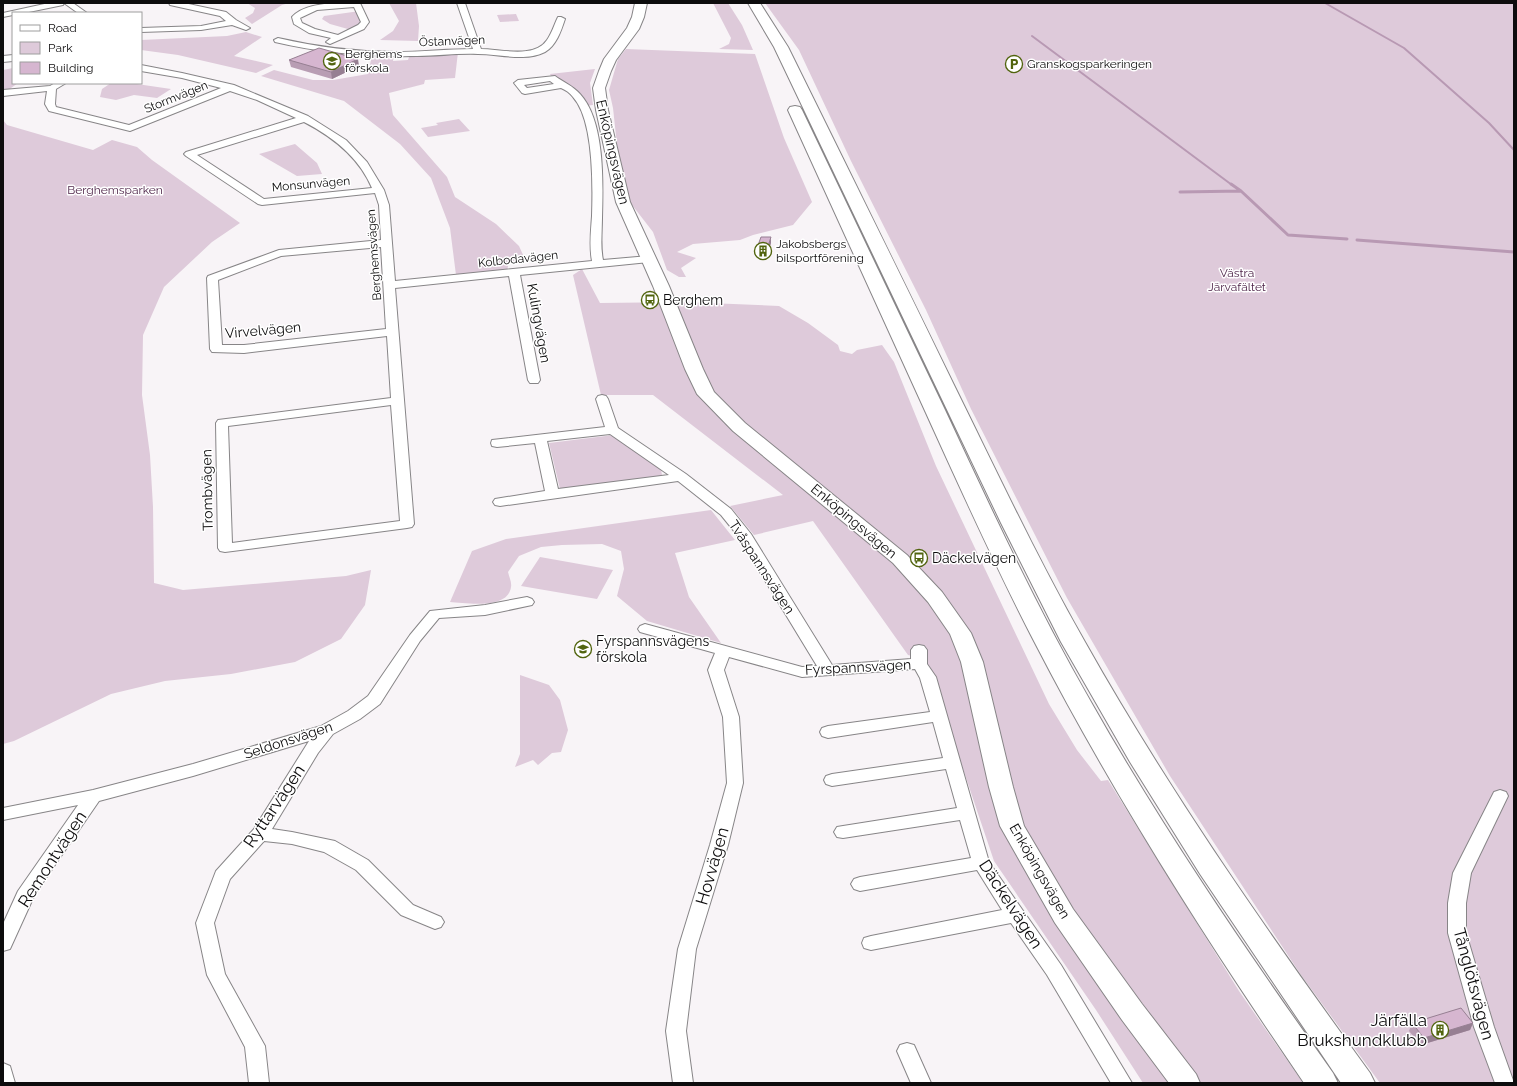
<svg xmlns="http://www.w3.org/2000/svg" width="1517" height="1086" font-family="Raleway,sans-serif">
  <style>
    .green { fill: #decada }
    .lines { fill: none; stroke-linecap: round; stroke-linejoin: round }
    .stream-far1 { stroke: #b899b3; stroke-width: 2 }
    .stream { stroke: #b899b3; stroke-width: 3 }
    .street-casing { stroke: #878587; stroke-width: 2 }
    .secondary-casing { stroke: #878587; stroke-width: 2 }
    .highway-casing { stroke: #878587; stroke-width: 2 }
    .street { fill: #fff; fill-rule: evenodd }
    .secondary { fill: #fff; fill-rule: evenodd }
    .highway { fill: #fff; fill-rule: evenodd }
    .wall { fill: #b89db3 }
    .shaded-wall { fill: #967f92 }
    .building { fill: #d6b6d0; stroke: #967f92 }
    .labels { text-anchor: middle; stroke-width: 3; stroke-linejoin: round; paint-order: stroke }
    .far-street-label { font-size: 12px; fill: #0d0c0d; stroke: #fff }
    .far-poi-label { font-size: 12px; fill: #0d0c0d; stroke: #fff; text-anchor: start }
    .far-park-label { font-size: 12px; fill: #4f264a; stroke: #fff }
    .street-label { font-size: 14px; fill: #0d0c0d; stroke: #fff }
    .poi-label { font-size: 14px; fill: #0d0c0d; stroke: #fff; text-anchor: start }
    .near-street-label { font-size: 17px; fill: #0d0c0d; stroke: #fff }
    .near-poi-label { font-size: 17px; fill: #0d0c0d; stroke: #fff; text-anchor: end }
  </style>
  <rect width="100%" height="100%" fill="#f8f4f7"/>
  <path class="green" d="M247,3H289L282,5L252,24L245,18L253,13L255,8Z
    M389,3H416L419,26L418,41L380,40L393,31L399,21Z
    M713,3H728L742,25L753,50L719,49L729,44L731,38Z
    M765,3H1514V1083H1380L1301,975L1170,776L1067,598L971,409L926,310L851,161L799,50Z
    M360,11L364,18L355,31L330,24L322,19L324,16Z
    M516,14L519,21L500,22L497,15Z
    M246,32L262,37L234,56L273,65L256,73L178,55L141,50V40L227,36Z
    M626,49L755,54L784,138L812,202L793,225L753,235L740,240L693,244L677,252L696,258L681,268L686,277H679L667,270L653,232L629,201L619,163L613,108L609,90L618,59Z
    M458,52L455,78L425,80L424,84L389,93L393,115L447,177L455,197L496,224L519,246L524,257L509,263L507,270L456,275L450,228L431,178L400,144L344,101L261,76L274,70L313,80H333L368,74L372,55H394L393,61L408,60L410,54Z
    M13,68V83H18L11,88L3,99V70Z
    M595,69L590,83L593,105L584,106L579,97L552,78L550,74Z
    M111,83H130L171,89L157,98L134,95L116,100L100,97L102,89Z
    M459,119L470,131L428,137L421,128L438,125L436,123Z
    M3,120L7,125L93,150L112,140L137,147L152,160L240,223L212,242L164,287L143,335L142,395L150,455L153,507L154,583L183,590L346,576L371,570L365,605L341,639L295,662L231,674L165,681L111,694L14,741L3,744Z
    M295,144L317,163L322,174L297,176L259,154Z
    M582,269L600,303L684,302L779,306L808,323L838,345L840,351L852,354L857,350L882,345L894,362L936,466L1049,704L1077,750L1101,781L1108,780L1239,991L1303,1083H1143L1096,1010L994,861L926,659L908,655L813,521L754,535L730,506L783,495L653,395H601L573,275Z
    M614,435L661,468L662,476L560,489L549,443Z
    M711,510L735,540L675,553L689,597L721,643L647,621L617,596L624,569L621,551L602,544L562,545L541,547L519,556L508,572C509,577 512,582 511,587C508,610 466,603 450,602L472,551L506,539Z
    M540,557L613,570L597,599L521,586Z
    M520,675L549,685L560,700L568,730L561,752L552,753L538,765L533,760L515,767L520,754Z"/>
  <g class="lines">
    <path class="stream-far1" d="M1325,3L1404,48L1489,123L1514,150
      M1032,36L1232,185"/>
    <path class="stream" d="M1231,184L1241,191
      M1180,192L1241,191L1288,235L1347,239
      M1357,240L1514,252"/>
    <g class="street-casing">
      <path id="street" d="M49,3H64L63,5L24,13H13V15L3,17V13Z
        M64,3H73L87,13H78Z
        M169,3H184L226,12L236,20L250,28L246,30L232,25L201,30L141,32V28L201,26L226,21L220,16L170,5Z
        M336,3H360L369,22L364,29L330,44L326,42L331,38L309,33L294,24L292,17C302,6 321,4 336,3ZM354,7L361,22L358,25L338,35L315,29L302,23L300,18L317,10Z
        M457,3H465L481,49C501,49 534,59 547,40C552,33 554,25 558,17H561L565,19C561,31 556,46 545,52C525,62 499,54 478,54C458,53 438,56 417,56C369,57 322,53 275,42L274,40L278,38C317,47 356,52 396,52C422,52 447,49 473,49Z
        M13,55V61L3,62V56Z
        M141,65L182,73L234,85L308,116L346,140L367,162L384,190L389,205L395,281L592,261C589,246 591,231 592,216C593,186 594,120 573,97C570,93 566,90 561,88L525,94L522,93L514,83L518,80L555,76C563,82 573,86 580,94C605,121 603,183 602,218C602,232 600,246 603,260L649,256L654,259L649,262L520,275L540,380L538,383H530L528,380L509,276L395,288L414,524L412,527L407,528L225,552L220,551L218,548L216,423L218,420L391,398L387,336L244,353L212,352L210,349L207,278L208,276L279,250L381,240L379,205L375,193L262,205L258,204L186,156L184,154L186,152L296,118L257,100L230,91L130,131L49,111L45,104L47,91L3,96V90L50,86L55,83H66L56,89L55,104L56,107L129,125L221,88L182,78L141,71ZM550,81L554,84L527,88L524,85ZM304,122C333,137 359,157 372,188L264,199L197,155ZM381,247L386,329L244,345H222L218,280L281,256ZM391,405L400,521L232,543L228,426Z
        M602,395L606,396L608,399L618,428L686,474L731,509L751,534L832,665L911,659V650L914,646L919,645L924,646L927,650V664L936,677L989,862L1061,965L1132,1083H1111L1047,975L1011,923L871,950L864,948L862,943L864,938L871,936L1002,910L977,870L860,891L854,889L851,884L854,879L860,877L971,858L960,820L843,838L837,837L834,832L837,827L843,826L957,808L946,769L832,786L826,784L824,780L826,776L832,774L943,758L933,722L828,738L822,736L820,732L822,728L828,726L930,712L920,678L915,669L802,677L729,657L724,670L739,717L743,783L728,845L696,949L686,1031L693,1083H673L666,1031L678,949L710,845L727,783L723,717L708,670L715,653L640,632L638,629L640,626L645,624L802,667L817,666L738,536L721,515L678,481L500,506L495,505L493,502L495,499L545,491L535,443L497,447L492,446L491,443L492,440L605,427L596,399L598,396ZM610,434L669,475L558,489L547,441Z
        M527,597L532,599L534,602L532,605L485,615L439,618L420,641L380,704L360,719L333,734L318,753L272,829L292,832L335,841L368,860L413,905L441,917L444,922L441,927L435,929L401,915L356,870L324,852L292,844L264,841L230,879L214,923L225,974L265,1046L269,1083H249L245,1047L207,975L196,923L216,871L254,829L309,741L193,776L99,801L35,894L10,949L3,951V924L18,891L78,805L3,820V808L93,790L193,764L321,726L348,711L368,696L410,635L430,611L485,605Z
        M1500,790L1506,792L1508,796L1471,873L1466,903V933L1494,1027L1514,1083H1495L1474,1027L1448,933V903L1453,873L1492,796L1494,792Z
        M907,1043L914,1045L931,1083H911L897,1051L900,1045Z
        M3,1063L10,1066L15,1083H3Z"/>
    </g>
    <g class="secondary-casing">
      <path id="secondary" d="M635,3H647L644,17L639,29L616,60L611,71L605,88L608,110L630,202L669,286L703,369L714,392L745,423L907,555L942,592L971,633L983,662L1013,787L1024,826L1073,909L1142,1004L1196,1074L1200,1083H1169L1122,1020L1055,923L1000,826L989,787L961,662L950,634L928,602L893,563L733,431L697,394L685,369L653,286L616,202L596,110L593,88L599,71L604,59L627,28L632,17Z"/>
    </g>
    <g class="highway-casing">
      <path id="highway" d="M748,3H760L788,47C843,159 899,271 953,383C996,470 1037,558 1085,642C1170,793 1269,934 1370,1073L1375,1083H1341L1200,874L1130,762L1061,642L1001,523L774,47Z
        M795,106L800,107L802,110C850,210 897,310 945,410C991,509 1037,608 1091,702C1164,831 1248,953 1333,1073L1338,1083H1304C1207,941 1114,796 1035,643C996,568 961,490 926,413C880,312 834,211 788,110L790,107Z"/>
    </g>
    <use href="#street" class="street"/>
    <use href="#secondary" class="secondary"/>
    <use href="#highway" class="highway"/>
  </g>
  <path class="wall" d="M289,60L359,66L332,79L291,67Z
    M771,243L767,255L757,254V248Z
    M1412,1023H1473L1470,1030L1421,1045L1409,1031Z"/>
  <path class="shaded-wall" d="M358,59L359,66L332,79L331,72Z
    M771,237V243L767,255V249Z
    M1473,1023L1470,1030L1421,1045L1424,1038Z"/>
  <path class="building" d="M319,48L358,59L331,72L289,60Z
    M761,237H771L767,249L757,248Z
    M1461,1008L1473,1023L1424,1038L1412,1023Z"/>
  <defs>
    <g id="school-ring" transform="scale(0.9)"><circle r="9.5" fill="#fff" stroke="#51640e" stroke-width="1.5"/><path d="M0-5L7-2L0 1L-7-2ZM-4 1L0 2.5L4 1V4Q0 6-4 4Z" fill="#51640e"/></g>
    <g id="parking-ring" transform="scale(0.9)"><circle r="9.5" fill="#fff" stroke="#51640e" stroke-width="1.5"/><path d="M-3.5-5.5H1a3.5 3.5 0 0 1 0 7H-1V5.5H-3.5ZM-1-3.4V-.6H.8a1.4 1.4 0 0 0 0-2.8Z" fill="#51640e"/></g>
    <g id="building-ring" transform="scale(0.9)"><circle r="9.5" fill="#fff" stroke="#51640e" stroke-width="1.5"/><path d="M-4-6H4V6H1V3H-1V6H-4ZM-2.5-4.3h1.7v1.8h-1.7ZM.8-4.3h1.7v1.8H.8ZM-2.5-1h1.7V.8h-1.7ZM.8-1h1.7V.8H.8Z" fill="#51640e"/></g>
    <g id="bus-ring" transform="scale(0.9)"><circle r="9.5" fill="#fff" stroke="#51640e" stroke-width="1.5"/><path d="M-5-6H5V4H4V6H2V4H-2V6H-4V4H-5ZM-3.5-4V0h7V-4ZM-3.5 1.2v1.5H-2V1.2ZM2 1.2v1.5H3.5V1.2Z" fill="#51640e"/></g>
  </defs>
  <g fill-rule="evenodd">
    <use href="#school-ring" x="332" y="61"/>
    <use href="#parking-ring" x="1014" y="64"/>
    <use href="#building-ring" x="763" y="251"/>
    <use href="#bus-ring" x="650" y="300"/>
    <use href="#bus-ring" x="919" y="558"/>
    <use href="#school-ring" x="583" y="649"/>
    <use href="#building-ring" x="1440" y="1030"/>
  </g>
  <g class="labels">
    <g class="far-street-label">
      <text transform="translate(452 41) rotate(-2)" y="4">Östanvägen</text>
      <text transform="translate(176 97) rotate(-22)" y="4">Stormvägen</text>
      <text transform="translate(311 184) rotate(-5)" y="4">Monsunvägen</text>
      <text transform="translate(374 255) rotate(-94)" y="4">Berghemsvägen</text>
      <text transform="translate(518 259) rotate(-6)" y="4">Kolbodavägen</text>
    </g>
    <g class="far-poi-label">
      <text x="345" y="58">Berghems<tspan x="345" dy="14">förskola</tspan></text>
      <text x="1027" y="68">Granskogsparkeringen</text>
      <text x="776" y="248">Jakobsbergs<tspan x="776" dy="14">bilsportförening</tspan></text>
    </g>
    <g class="far-park-label">
      <text x="115" y="194">Berghemsparken</text>
      <text x="1237" y="277">Västra<tspan x="1237" dy="14">Järvafältet</tspan></text>
    </g>
    <g class="street-label">
      <text transform="translate(613 152) rotate(77)" y="5">Enköpingsvägen</text>
      <text transform="translate(539 323) rotate(80)" y="5">Kulingvägen</text>
      <text transform="translate(263 330) rotate(-5)" y="5">Virvelvägen</text>
      <text transform="translate(207 490) rotate(-91)" y="5">Trombvägen</text>
      <text transform="translate(854 521) rotate(40)" y="5">Enköpingsvägen</text>
      <text transform="translate(762 567) rotate(57)" y="5">Tvåspannsvägen</text>
      <text transform="translate(858 667) rotate(-3)" y="5">Fyrspannsvägen</text>
      <text transform="translate(288 740) rotate(-18)" y="5">Seldonsvägen</text>
      <text transform="translate(1040 871) rotate(60)" y="5">Enköpingsvägen</text>
    </g>
    <g class="poi-label">
      <text x="663" y="305">Berghem</text>
      <text x="932" y="563">Däckelvägen</text>
      <text x="596" y="646">Fyrspannsvägens<tspan x="596" dy="16">förskola</tspan></text>
    </g>
    <g class="near-street-label">
      <text transform="translate(274 806) rotate(-56)" y="6">Ryttarvägen</text>
      <text transform="translate(52 859) rotate(-57)" y="6">Remontvägen</text>
      <text transform="translate(712 866) rotate(-74)" y="6">Hovvägen</text>
      <text transform="translate(1011 904) rotate(57)" y="6">Däckelvägen</text>
      <text transform="translate(1474 984) rotate(75)" y="6">Tånglötsvägen</text>
    </g>
    <g class="near-poi-label">
      <text x="1427" y="1026">Järfälla<tspan x="1427" dy="20">Brukshundklubb</tspan></text>
    </g>
  </g>
  <rect width="1517" height="1086" fill="none" stroke="#0d0c0d" stroke-width="8"/>
  <rect x="12" y="12" width="130" height="72" fill="#ffffff" stroke="#9e9e9e"/>
  <rect x="20" y="25" width="20" height="6" fill="#ffffff" stroke="#9e9e9e"/>
  <text x="48" y="32" font-size="12" fill="#0d0c0d">Road</text>
  <rect x="20" y="42" width="20" height="12" fill="#decada" stroke="#9e9e9e"/>
  <text x="48" y="52" font-size="12" fill="#0d0c0d">Park</text>
  <rect x="20" y="62" width="20" height="12" fill="#d6b6d0" stroke="#9e9e9e"/>
  <text x="48" y="72" font-size="12" fill="#0d0c0d">Building</text>
</svg>
